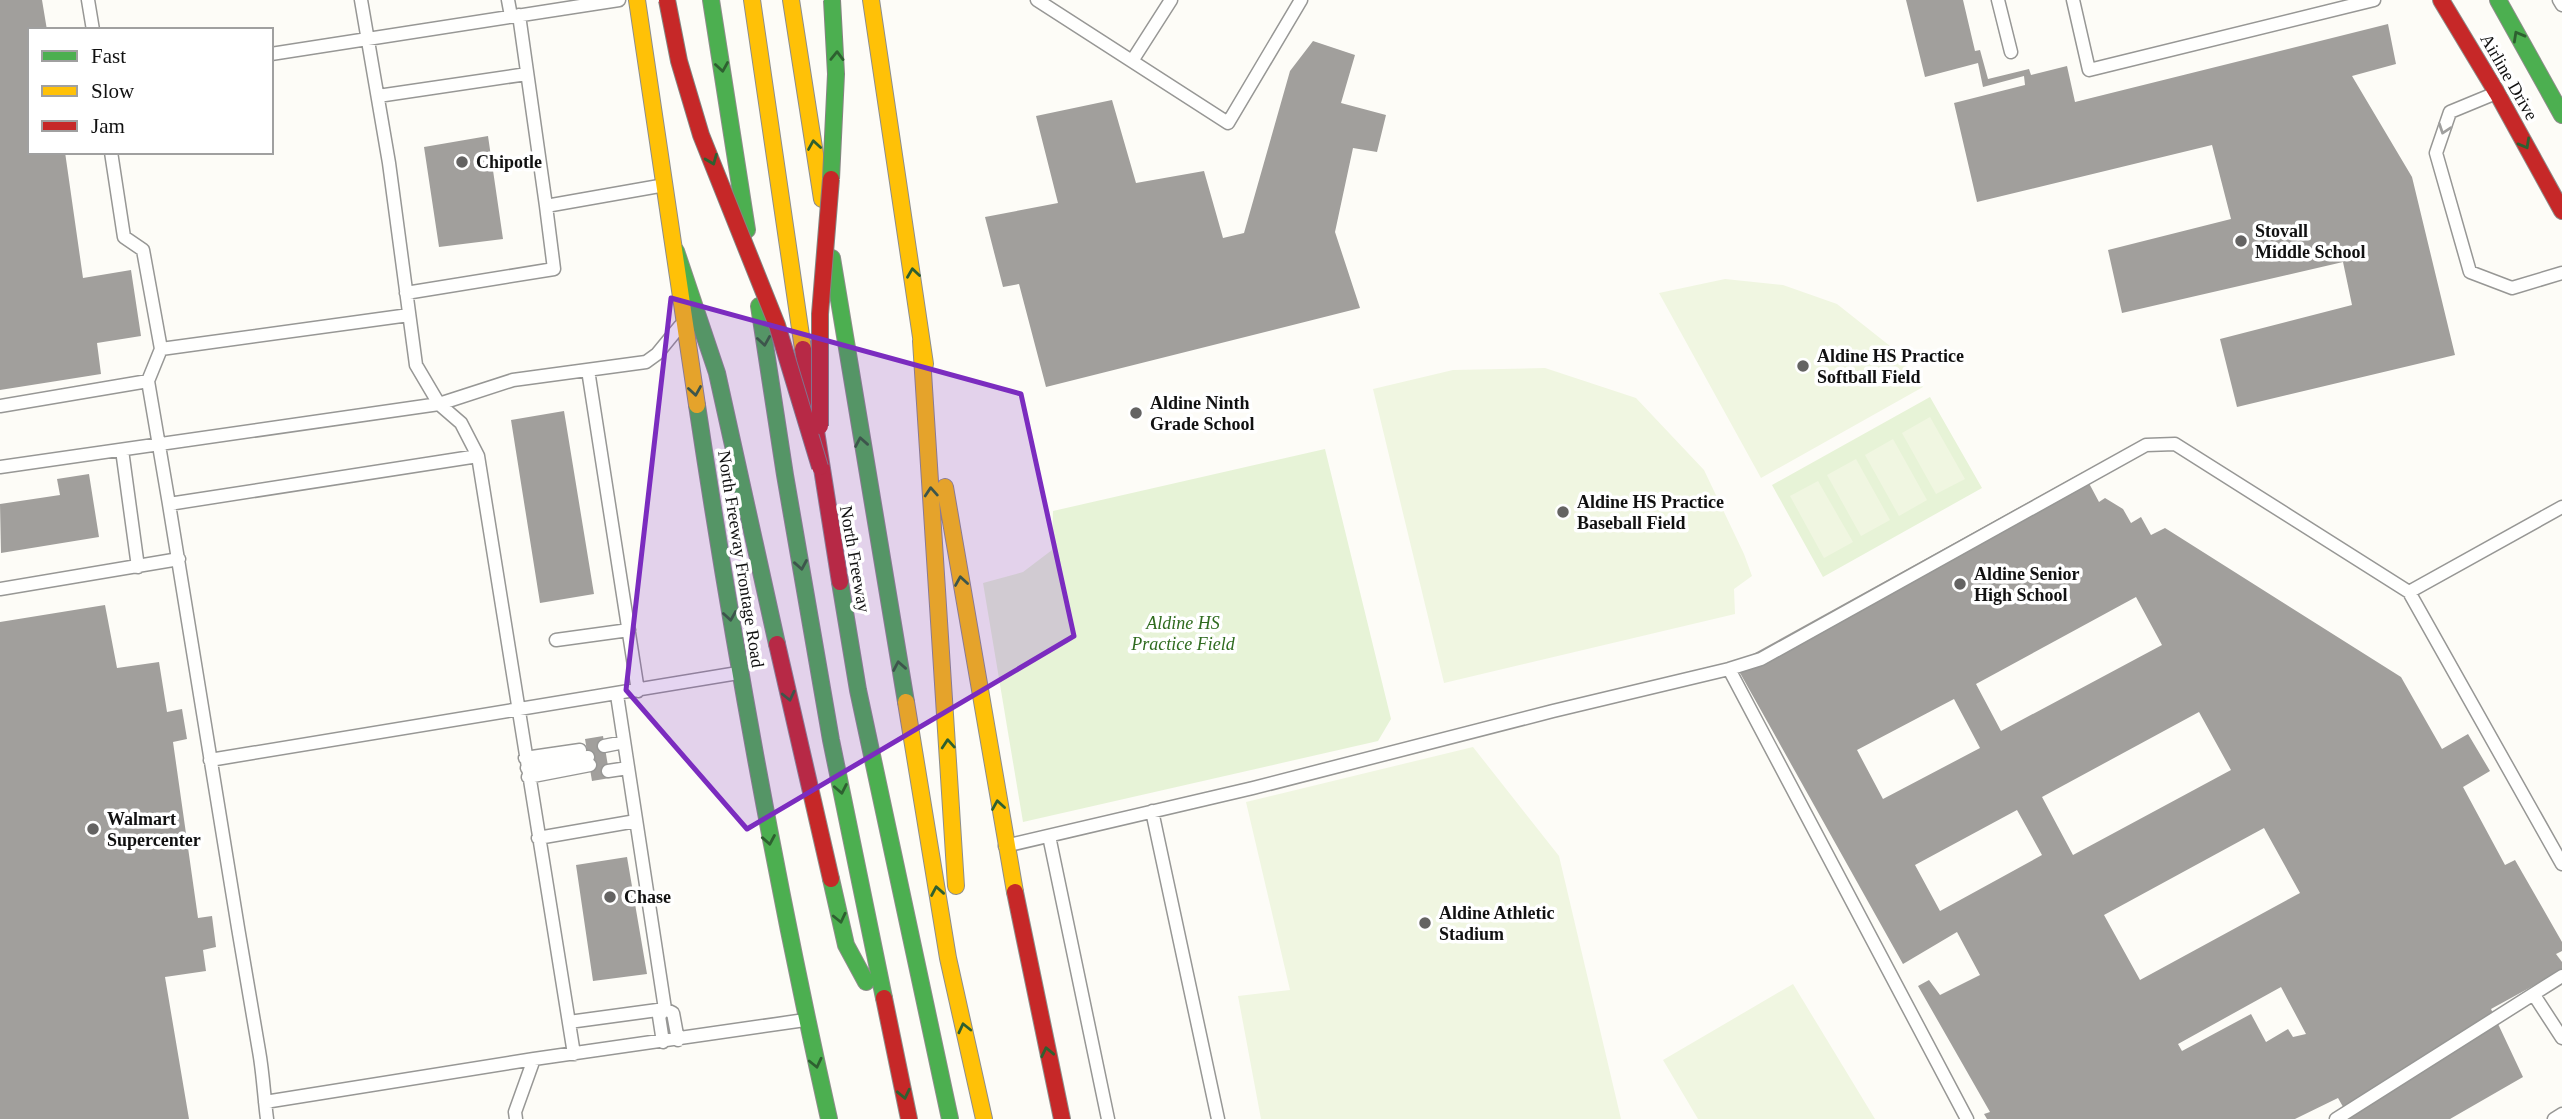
<svg xmlns="http://www.w3.org/2000/svg" width="2562" height="1119" font-family="Georgia,serif">
  <style>
    .green { fill: #e7f3d7 }
    .pitch { fill: #f0f6e1 }
    .building { fill: #a19f9c; fill-rule: evenodd }
    .lines { fill: none; stroke-linecap: round; stroke-linejoin: round }
    .lane-casing { stroke: #979795; stroke-width: 15 }
    .fast-casing { stroke: #8e8d8b; stroke-width: 18 }
    .slow-casing { stroke: #8e8d8b; stroke-width: 18 }
    .jam-casing { stroke: #8e8d8b; stroke-width: 18 }
    .lane { stroke: #fffffe; stroke-width: 12 }
    .fast { stroke: #4caf50; stroke-width: 16 }
    .slow { stroke: #ffc107; stroke-width: 16 }
    .jam { stroke: #c62828; stroke-width: 16 }
    .fast-bridge-casing { stroke: #858482; stroke-width: 18; stroke-linecap: butt }
    .jam-bridge-casing { stroke: #858482; stroke-width: 18; stroke-linecap: butt }
    .fast-bridge { stroke: #4caf50; stroke-width: 16 }
    .jam-bridge { stroke: #c62828; stroke-width: 16 }
    .oneway { stroke: #2e6030 }
    .oneway2 { stroke: #a0a09f }
    .marked { fill: #7b2cbf; fill-opacity: 0.2; stroke: #7b2cbf; stroke-width: 5; stroke-linejoin: round }
    .poi-dot { fill: #646362; stroke: #fff; stroke-width: 2.5 }
    .labels { text-anchor: middle; stroke-width: 7; stroke-linejoin: round; paint-order: stroke }
    .street-label { font-size: 18px; fill: #111; stroke: #fff }
    .poi-label { font-size: 18px; font-weight: bold; fill: #111; stroke: #fff; text-anchor: start }
    .park-label { font-size: 18px; font-style: italic; fill: #2f6b1f; stroke: #fff }
  </style>
  <rect width="100%" height="100%" fill="#fdfcf7"/>
  <path class="green" d="M1930,397L1982,488L1823,577L1772,485Z
    M1325,449L1391,719L1378,741L1023,822L983,583L1023,572L1052,550L1053,511Z"/>
  <path class="pitch" d="M1725,279L1783,285L1837,304L1890,346L1923,387L1761,478L1659,293Z
    M1545,368L1636,398L1704,470L1744,554L1752,576L1734,589L1735,614L1444,683L1373,389L1453,370Z
    M1930,417L1965,479L1936,494L1902,433Z
    M1893,439L1927,500L1899,516L1865,455Z
    M1856,459L1890,520L1861,536L1827,475Z
    M1818,481L1853,542L1824,558L1790,496Z
    M1473,747L1559,856L1621,1119H1261L1238,996L1290,990L1246,802Z
    M1793,984L1875,1119H1698L1663,1060Z"/>
  <path class="building" d="M0,0H42L47,30H30V152H65L83,278L131,270L141,336L97,343L101,374L0,390Z
    M1906,0H1963L1975,51L1980,50L1988,79L2029,69L2031,75L2067,66L2075,102L2388,24L2396,64L2352,76L2412,177L2455,355L2237,407L2220,339L2352,305L2343,262L2122,313L2108,250L2231,219L2212,145L1977,202L1954,103L2025,85L2024,76L1983,87L1978,63L1925,77Z
    M1313,41L1355,55L1341,103L1386,115L1377,152L1353,148L1335,232L1360,308L1046,387L1019,284L1003,287L985,217L1058,203L1036,116L1112,100L1136,183L1204,171L1223,238L1244,233L1290,71Z
    M488,136L503,239L439,247L424,147Z
    M564,411L594,594L540,603L511,420Z
    M2083,472L2099,502L2105,498L2123,509L2131,523L2141,517L2151,535L2165,528L2401,677L2442,749L2468,734L2490,771L2463,787L2505,865L2515,860L2562,942V951L2556,954L2562,962V970L2491,1009L2523,1077L2450,1119H2350L2338,1098L2295,1119H1987L1984,1114L1990,1112L1918,986L1929,980L1940,995L1980,975L1957,932L1903,964L1735,664ZM2136,597L2162,645L2001,731L1976,684ZM1954,699L1980,748L1883,799L1857,750ZM2199,712L2231,770L2073,855L2042,797ZM2017,810L2042,855L1940,911L1915,865ZM2264,828L2300,893L2140,980L2104,915ZM2281,987L2306,1034L2293,1037L2288,1029L2266,1042L2251,1014L2182,1051L2178,1044Z
    M89,474L99,537L1,553L0,504L60,495L57,479Z
    M105,605L117,668L159,662L167,712L182,709L187,739L173,742L198,918L212,916L216,947L203,950L206,971L165,977L189,1119H0V622Z
    M603,736L610,778L592,781L585,739Z
    M627,857L647,974L593,981L576,865Z"/>
  <g class="lines">
    <g class="lane-casing">
      <path id="lane" d="M88,0L93,30
        M361,0L389,163L416,365L439,404L461,423L478,456L574,1054
        M508,0L511,16
        M1037,0L1228,123L1301,0
        M1998,0L2011,52
        M2073,0L2089,70L2374,0
        M2559,0L2562,5
        M519,15L546,206L665,185
        M271,54L619,0
        M1132,61L1171,0
        M2496,93L2450,112L2436,153L2470,272L2512,288L2562,273
        M378,96L527,74
        M111,152L124,237L143,250L161,349L148,381C187,604 220,828 259,1051C263,1073 264,1096 267,1119
        M406,293L554,269L546,206
        M161,349L409,315
        M588,370L638,691
        M0,406L148,381
        M122,450L138,567
        M0,467L439,404L513,380L646,362L657,354L680,326
        M169,504L478,456
        M0,589L179,559
        M2409,592L2562,864
        M556,640L629,630
        M1729,669L1967,1119
        M617,695L665,1009L659,1016L663,1042
        M604,746L624,742
        M525,758L580,750
        M210,760L738,673
        M527,768L588,757
        M608,771L628,768
        M528,777L590,765
        M1152,811L1218,1119
        M1049,836L1108,1119
        M538,838L636,821
        M1005,846L1253,788L1553,711L1729,669L1761,659L2146,445L2175,444L2409,592L2562,507
        M2534,995L2562,1038
        M569,1022L665,1009L673,1013L678,1040
        M265,1102L534,1059
        M516,1119L515,1112L534,1059L805,1020
        M2336,1119L2562,976
        M2554,1119L2562,1114"/>
    </g>
    <g class="fast-casing">
      <path id="fast" d="M711,0L747,230
        M2498,0L2562,115
        M676,251L717,373L777,644
        M832,258L906,702
        M759,306L785,475L831,740L884,998
        M697,405C733,644 776,882 829,1119
        M840,582L858,690L950,1119
        M831,879L846,945L866,982"/>
    </g>
    <g class="slow-casing">
      <path id="slow" d="M637,0L697,405
        M752,0L803,349
        M791,0L822,199
        M871,0L925,364
        M921,341L956,886
        M945,487L1015,892
        M906,702L948,958L984,1119"/>
    </g>
    <g class="jam-casing">
      <path id="jam" d="M2441,0L2497,93L2562,211
        M803,349L840,582
        M777,644L831,879
        M1015,892L1062,1119
        M884,998L909,1119"/>
    </g>
    <use href="#lane" class="lane"/>
    <use href="#fast" class="fast"/>
    <use href="#slow" class="slow"/>
    <use href="#jam" class="jam"/>
    <g class="fast-bridge-casing">
      <path id="fast-bridge" d="M831,179L836,74L832,0"/>
    </g>
    <g class="jam-bridge-casing">
      <path id="jam-bridge" d="M667,0L679,61L701,135L777,325L820,467
        M820,426V314L831,179"/>
    </g>
    <use href="#fast-bridge" class="fast-bridge"/>
    <use href="#jam-bridge" class="jam-bridge"/>
  </g>
  <defs><path id="oneway-chevron" d="M-2-3.5L2.5 0L-2 3.5" fill="none" stroke-width="1.6" stroke-linecap="round" stroke-linejoin="round" transform="scale(1.75)"/></defs>
  <g class="oneway">
    <use href="#oneway-chevron" transform="translate(2518 36) rotate(-119)"/>
    <use href="#oneway-chevron" transform="translate(837 56) rotate(-89)"/>
    <use href="#oneway-chevron" transform="translate(722 67) rotate(81)"/>
    <use href="#oneway-chevron" transform="translate(2525 144) rotate(61)"/>
    <use href="#oneway-chevron" transform="translate(814 145) rotate(-99)"/>
    <use href="#oneway-chevron" transform="translate(712 160) rotate(68)"/>
    <use href="#oneway-chevron" transform="translate(913 273) rotate(-98)"/>
    <use href="#oneway-chevron" transform="translate(764 341) rotate(81)"/>
    <use href="#oneway-chevron" transform="translate(695 391) rotate(81)"/>
    <use href="#oneway-chevron" transform="translate(861 442) rotate(-100)"/>
    <use href="#oneway-chevron" transform="translate(931 492) rotate(-94)"/>
    <use href="#oneway-chevron" transform="translate(801 565) rotate(80)"/>
    <use href="#oneway-chevron" transform="translate(961 581) rotate(-99)"/>
    <use href="#oneway-chevron" transform="translate(730 616) rotate(81)"/>
    <use href="#oneway-chevron" transform="translate(899 666) rotate(-100)"/>
    <use href="#oneway-chevron" transform="translate(789 696) rotate(77)"/>
    <use href="#oneway-chevron" transform="translate(948 744) rotate(-94)"/>
    <use href="#oneway-chevron" transform="translate(841 789) rotate(79)"/>
    <use href="#oneway-chevron" transform="translate(998 805) rotate(-99)"/>
    <use href="#oneway-chevron" transform="translate(769 840) rotate(80)"/>
    <use href="#oneway-chevron" transform="translate(937 891) rotate(-100)"/>
    <use href="#oneway-chevron" transform="translate(840 918) rotate(77)"/>
    <use href="#oneway-chevron" transform="translate(964 1028) rotate(-103)"/>
    <use href="#oneway-chevron" transform="translate(1047 1052) rotate(-102)"/>
    <use href="#oneway-chevron" transform="translate(816 1063) rotate(77)"/>
    <use href="#oneway-chevron" transform="translate(904 1094) rotate(78)"/>
  </g>
  <use class="oneway2" href="#oneway-chevron" transform="translate(2444 129) rotate(109)"/>
  <path class="marked" d="M671,298L1021,394L1074,636L747,829L626,690Z"/>
  <g class="poi-dot">
    <circle cx="462" cy="162" r="7"/>
    <circle cx="2241" cy="241" r="7"/>
    <circle cx="1803" cy="366" r="7"/>
    <circle cx="1136" cy="413" r="7"/>
    <circle cx="1563" cy="512" r="7"/>
    <circle cx="1960" cy="584" r="7"/>
    <circle cx="93" cy="829" r="7"/>
    <circle cx="610" cy="897" r="7"/>
    <circle cx="1425" cy="923" r="7"/>
  </g>
  <g class="labels">
    <g class="street-label">
      <text transform="translate(2509 77) rotate(60)" y="6">Airline Drive</text>
      <text transform="translate(741 559) rotate(81)" y="6">North Freeway Frontage Road</text>
      <text transform="translate(855 559) rotate(80)" y="6">North Freeway</text>
    </g>
    <g class="poi-label">
      <text x="476" y="168">Chipotle</text>
      <text x="2255" y="237">Stovall<tspan x="2255" dy="21">Middle School</tspan></text>
      <text x="1817" y="362">Aldine HS Practice<tspan x="1817" dy="21">Softball Field</tspan></text>
      <text x="1150" y="409">Aldine Ninth<tspan x="1150" dy="21">Grade School</tspan></text>
      <text x="1577" y="508">Aldine HS Practice<tspan x="1577" dy="21">Baseball Field</tspan></text>
      <text x="1974" y="580">Aldine Senior<tspan x="1974" dy="21">High School</tspan></text>
      <text x="107" y="825">Walmart<tspan x="107" dy="21">Supercenter</tspan></text>
      <text x="624" y="903">Chase</text>
      <text x="1439" y="919">Aldine Athletic<tspan x="1439" dy="21">Stadium</tspan></text>
    </g>
    <g class="park-label">
      <text x="1183" y="629">Aldine HS<tspan x="1183" dy="21">Practice Field</tspan></text>
    </g>
  </g>
  <rect x="28" y="28" width="245" height="126" fill="#ffffff" stroke="#a0a0a0" stroke-width="2"/>
  <rect x="42" y="51" width="35" height="10" fill="#4caf50" stroke="#a0a0a0" stroke-width="2"/>
  <text x="91" y="63" font-size="21" fill="#111111">Fast</text>
  <rect x="42" y="86" width="35" height="10" fill="#ffc107" stroke="#a0a0a0" stroke-width="2"/>
  <text x="91" y="98" font-size="21" fill="#111111">Slow</text>
  <rect x="42" y="121" width="35" height="10" fill="#c62828" stroke="#a0a0a0" stroke-width="2"/>
  <text x="91" y="133" font-size="21" fill="#111111">Jam</text>
</svg>
